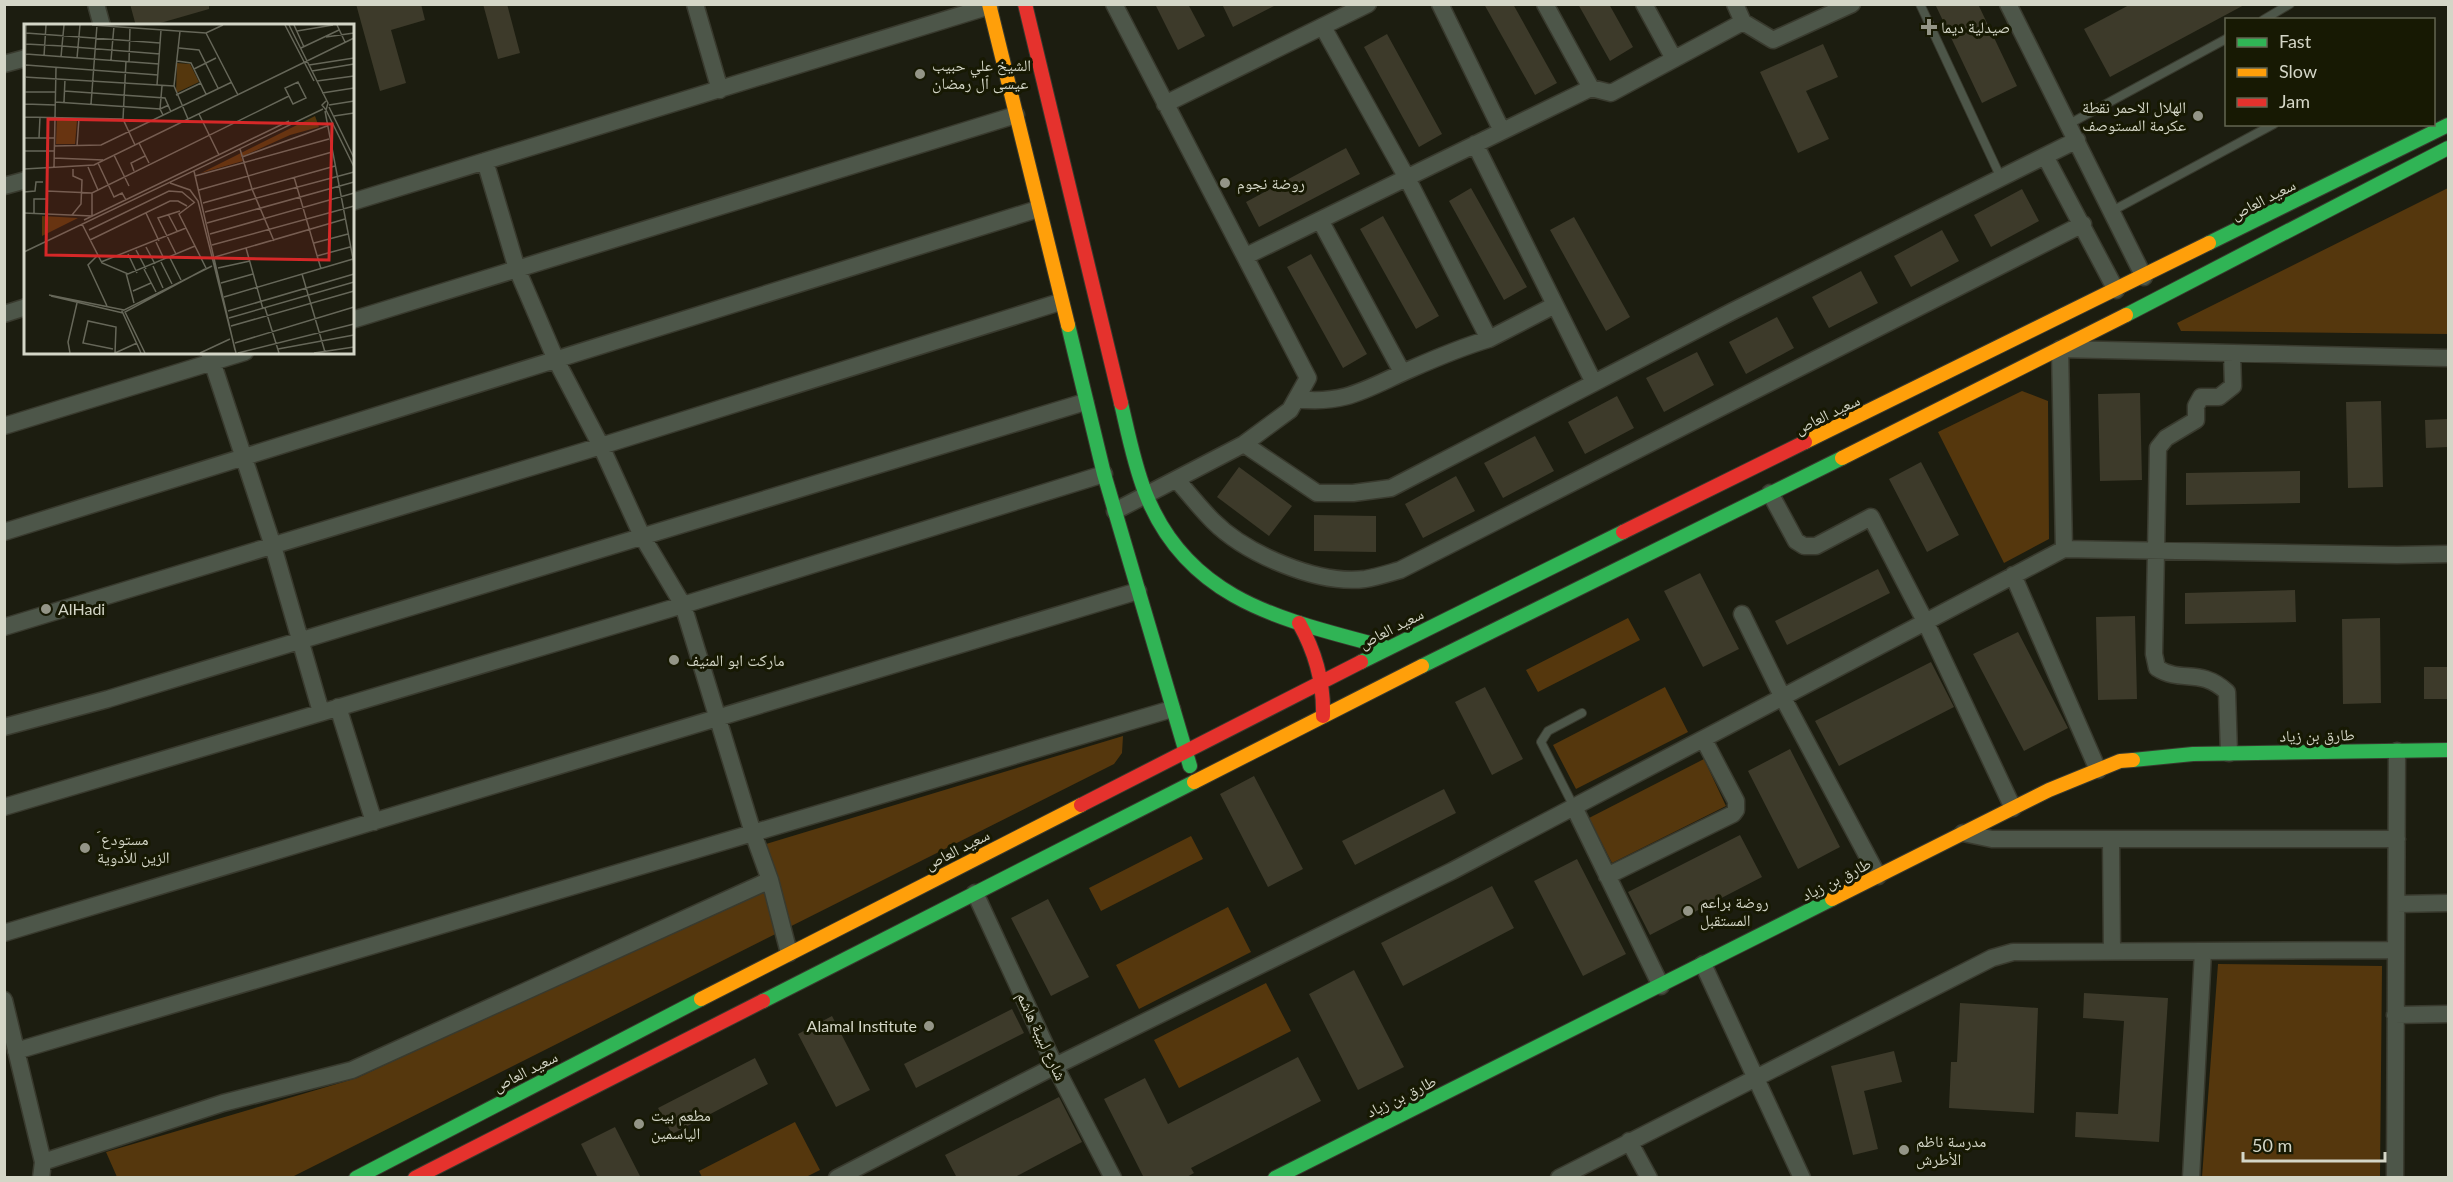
<svg xmlns="http://www.w3.org/2000/svg" width="2453" height="1182" font-family="Lato,'Noto Naskh Arabic',sans-serif">
  <style>
    .green { fill: #55370d }
    .building { fill: #3d3a2a }
    .lines { fill: none; stroke-linecap: round; stroke-linejoin: round }
    .lane-casing { stroke: #393a2e; stroke-width: 10 }
    .street-casing { stroke: #393a2e; stroke-width: 19 }
    .fast-casing { stroke: #393a2e; stroke-width: 16 }
    .slow-casing { stroke: #393a2e; stroke-width: 16 }
    .jam-casing { stroke: #393a2e; stroke-width: 16 }
    .lane { stroke: #4d5649; stroke-width: 8 }
    .street { stroke: #4d5649; stroke-width: 16 }
    .fast { stroke: #30b455; stroke-width: 14 }
    .slow { stroke: #ff9f0a; stroke-width: 14 }
    .jam { stroke: #e5322d; stroke-width: 14 }
    .poi-dot { fill: #949587; stroke: #171903; stroke-width: 2 }
    .labels { text-anchor: middle; stroke-width: 6; stroke-linejoin: round; paint-order: stroke }
    .poi-label { font-size: 16px; fill: #d4d6c7; stroke: #171903; text-anchor: start }
    .street-label { font-size: 16px; fill: #d4d6c7; stroke: #171903 }
    .inset-road { fill: none; stroke: #666759; stroke-width: 1.5 }
    .view { fill: #d62828; fill-opacity: 0.15; stroke: #d62828; stroke-width: 3 }
    .inset-edge { fill: none; stroke: #d4d6c7; stroke-width: 3 }
  </style>
  <rect width="100%" height="100%" fill="#1c1d10"/>
  <path class="green" d="M2448,188V334L2181,331L2177,323Z
    M2022,391L2048,401L2049,539L2004,563L1938,432Z
    M1628,618L1640,640L1538,692L1526,670Z
    M1665,687L1688,732L1576,789L1553,745Z
    M1123,736L1122,753L1114,764L292,1177H117L106,1152L357,1078L779,881L766,844Z
    M1704,759L1726,806L1612,863L1589,818Z
    M1191,836L1203,859L1101,911L1089,888Z
    M1228,907L1251,952L1139,1009L1116,965Z
    M2218,964L2382,966L2380,1177H2202Z
    M1266,983L1291,1031L1179,1088L1154,1040Z
    M795,1122L820,1170L806,1177H702L699,1171Z"/>
  <path class="building" d="M130,4H209V9L150,26H136Z
    M356,4H421L425,20L391,30L406,83L380,91Z
    M483,4H507L520,53L498,59Z
    M1155,4H1188L1205,36L1178,50Z
    M1222,4H1278L1233,27Z
    M1484,4H1513L1557,83L1535,95Z
    M1578,4H1609L1633,47L1610,61Z
    M1935,4H1978L2017,86L1982,103Z
    M2131,4H2246L2110,77L2084,29Z
    M1387,34L1442,134L1419,147L1364,47Z
    M1823,44L1838,77L1806,91L1829,139L1798,153L1760,72Z
    M1346,148L1360,174L1259,227L1246,202Z
    M1471,188L1527,287L1504,300L1449,201Z
    M2022,189L2039,221L1991,247L1974,215Z
    M1383,216L1439,316L1416,329L1360,229Z
    M1574,217L1630,317L1606,331L1550,230Z
    M1942,230L1959,261L1911,287L1894,256Z
    M1311,254L1367,354L1343,368L1287,267Z
    M1861,271L1878,303L1829,328L1812,297Z
    M1777,317L1794,348L1746,374L1729,342Z
    M1697,352L1714,385L1664,412L1646,378Z
    M2140,393L2142,480L2100,481L2098,394Z
    M1617,396L1634,428L1585,454L1568,422Z
    M2381,401L2383,487L2348,488L2346,402Z
    M2448,419V447L2426,448L2425,420Z
    M1535,436L1554,471L1503,498L1484,463Z
    M1921,462L1959,535L1927,552L1889,479Z
    M1239,467L1292,506L1269,536L1217,497Z
    M2300,471V503L2186,505V473Z
    M1456,476L1475,511L1423,538L1405,504Z
    M1314,515L1376,516V552L1314,551Z
    M1878,569L1890,593L1787,645L1775,621Z
    M1700,573L1739,649L1703,667L1664,591Z
    M2295,590L2296,622L2185,624V593Z
    M2135,616L2137,699L2098,700L2096,617Z
    M2380,618L2381,703L2343,704L2342,619Z
    M2018,632L2068,728L2024,751L1973,654Z
    M1931,662L1954,707L1839,766L1815,721Z
    M2424,667H2448V699H2424Z
    M1485,687L1523,759L1492,775L1455,702Z
    M1790,749L1840,847L1798,869L1748,771Z
    M1254,776L1303,869L1268,887L1220,794Z
    M1444,789L1456,813L1355,865L1342,841Z
    M1740,835L1762,877L1650,935L1628,892Z
    M1577,859L1626,954L1583,976L1534,881Z
    M1492,886L1514,928L1403,986L1381,943Z
    M1048,899L1089,977L1051,996L1011,918Z
    M1354,970L1404,1067L1358,1090L1309,994Z
    M2084,993L2168,998L2159,1142L2075,1137L2076,1112L2118,1114L2124,1021L2083,1018Z
    M1960,1003L2038,1008L2034,1113L1949,1108L1951,1062H1957Z
    M1012,1009L1024,1033L916,1088L904,1064Z
    M832,1016L870,1090L836,1107L798,1034Z
    M1894,1051L1902,1082L1864,1091L1878,1149L1853,1155L1831,1066Z
    M1298,1057L1321,1101L1191,1168L1194,1173L1185,1178H1144L1104,1099L1145,1078L1168,1124Z
    M755,1058L768,1084L672,1134L658,1108Z
    M1059,1097L1082,1142L1013,1178H957L945,1155Z
    M615,1127L641,1178H598L581,1144Z"/>
  <g class="lines">
    <g class="lane-casing">
      <path id="lane" d="M1920,4L2001,178
        M2263,20L2290,4
        M2069,124L2226,39
        M2112,211L2274,124
        M1574,807L1541,742L1548,731L1582,713"/>
    </g>
    <g class="street-casing">
      <path id="street" d="M96,4L102,26
        M695,4L720,90
        M1114,4L1308,378L1290,410L1244,444L1115,511
        M1440,4L1502,131
        M1545,4L1591,88
        M1644,4L1674,59
        M1735,4L1743,22
        M2008,4L2144,277
        M4,64L26,58
        M1165,104L1368,4
        M1475,144L1594,383
        M2045,156L2116,290
        M485,161L517,269L556,360L601,446L642,536L683,605L753,833L770,880L789,953
        M4,186L26,180
        M352,202L990,6
        M1320,220L1402,372
        M1246,256L1591,88L1611,93L1743,22L1773,40L1852,4
        M4,314L26,307
        M352,320L1016,115
        M1489,339L1555,305
        M209,352L273,546L321,712
        M1296,399C1346,405 1367,388 1411,369C1436,358 1462,347 1489,339L1407,178L1323,27
        M4,426L245,352
        M1244,444L1317,493H1353L1391,488L1733,311L2077,140
        M1177,480C1189,494 1201,509 1213,521C1246,554 1318,585 1365,579C1377,577 1389,573 1400,570L2083,224
        M1770,493L1796,541L1804,546H1816L1871,517L1926,623L2013,808
        M4,532L1038,209
        M2064,549L2060,349L2448,358
        M2013,575L2098,770
        M1742,614L1783,698L1878,876
        M4,627L601,446L1060,302
        M338,707L374,822
        M4,727L108,699L1085,402
        M2229,753L2227,692C2200,667 2182,684 2157,668L2154,654L2158,448L2166,438L2196,420V406L2201,397H2219L2233,386L2232,353
        M4,807L683,605L1104,474
        M1574,807L1661,986
        M1963,833L1992,839H2397
        M2111,839L2112,952
        M1607,876L1733,814L1736,810V801L1704,740
        M975,893L1055,1066L1113,1178
        M2397,904L2448,903
        M4,933L1138,591
        M1703,964L1802,1178
        M4,1000L43,1162L41,1178
        M2395,1015L2448,1014
        M16,1051L1172,709
        M1629,1141L1649,1178
        M43,1162L223,1103L352,1070L770,880
        M837,1178L1055,1066L1452,871L2064,549L2397,555L2448,554
        M1559,1178L1992,958L2013,952L2396,950
        M2191,1178L2203,951
        M2395,1178L2397,751"/>
    </g>
    <g class="fast-casing">
      <path id="fast" d="M2209,243L2448,125
        M2126,315L2448,148
        M1068,325L1104,474L1190,766
        M1121,403C1128,433 1134,464 1145,492C1188,603 1286,620 1388,648
        M1361,662L1623,532
        M1422,666L1842,458
        M2133,760L2193,754L2448,750
        M763,1001L1194,782
        M356,1178L701,999
        M1275,1178L1832,899"/>
    </g>
    <g class="slow-casing">
      <path id="slow" d="M989,4L1068,325
        M1805,442L2209,243
        M1842,458L2126,315
        M1194,782L1422,666
        M1832,899L2049,790L2120,761L2133,760
        M701,999L1081,805"/>
    </g>
    <g class="jam-casing">
      <path id="jam" d="M1025,4L1121,403
        M1623,532L1805,442
        M1299,623C1316,653 1324,682 1323,716
        M1081,805L1361,662
        M415,1178L763,1001"/>
    </g>
    <use href="#lane" class="lane"/>
    <use href="#street" class="street"/>
    <use href="#fast" class="fast"/>
    <use href="#slow" class="slow"/>
    <use href="#jam" class="jam"/>
  </g>
  <g class="poi-dot">
    <path d="M1926 18h6v6h6v6h-6v6h-6v-6h-6v-6h6z"/>
    <circle cx="920" cy="74" r="6"/>
    <circle cx="2198" cy="116" r="6"/>
    <circle cx="1225" cy="183" r="6"/>
    <circle cx="46" cy="609" r="6"/>
    <circle cx="674" cy="660" r="6"/>
    <circle cx="85" cy="848" r="6"/>
    <circle cx="1688" cy="911" r="6"/>
    <circle cx="929" cy="1026" r="6"/>
    <circle cx="639" cy="1124" r="6"/>
    <circle cx="1904" cy="1150" r="6"/>
  </g>
  <g class="labels">
    <g class="poi-label">
      <text x="1941" y="33">صيدلية ديما</text>
      <text x="932" y="71">الشيخ علي حبيب<tspan x="932" dy="18">عيسى ٱل رمضان</tspan></text>
      <text x="2186" y="113" text-anchor="end">الهلال الاحمر نقطة<tspan x="2186" dy="18">عكرمة المستوصف</tspan></text>
      <text x="1237" y="189">روضة نجوم</text>
      <text x="58" y="615">AlHadi</text>
      <text x="686" y="666">ماركت ابو المنيف</text>
      <text x="97" y="845">َ مستودع<tspan x="97" dy="18">الزين للأدوية</tspan></text>
      <text x="1700" y="908">روضة براعم<tspan x="1700" dy="18">المستقبل</tspan></text>
      <text x="917" y="1032" text-anchor="end">Alamal Institute</text>
      <text x="651" y="1121">مطعم بيت<tspan x="651" dy="18">الياسمين</tspan></text>
      <text x="1916" y="1147">مدرسة ناظم<tspan x="1916" dy="18">الأطرش</tspan></text>
    </g>
    <g class="street-label">
      <text transform="translate(2263 199) rotate(-27)" y="6">سعيد العاص</text>
      <text transform="translate(1827 414) rotate(-26)" y="6">سعيد العاص</text>
      <text transform="translate(1391 628) rotate(-27)" y="6">سعيد العاص</text>
      <text transform="translate(2317 735) rotate(-1)" y="6">طارق بن زياد</text>
      <text transform="translate(957 849) rotate(-27)" y="6">سعيد العاص</text>
      <text transform="translate(1836 879) rotate(-27)" y="6">طارق بن زياد</text>
      <text transform="translate(1042 1036) rotate(65)" y="6">شارع لبيبة هاشم</text>
      <text transform="translate(525 1071) rotate(-27)" y="6">سعيد العاص</text>
      <text transform="translate(1401 1096) rotate(-26)" y="6">طارق بن زياد</text>
    </g>
  </g>
  <g transform="translate(24 24)">
    <rect width="330" height="330" fill="#1c1d10"/>
    <path d="M153,39L166,40L175,58L152,69ZM291,92L295,103L266,111L217,133L219,137L177,149ZM33,95L53,96L51,120H32ZM18,192L54,194L18,212Z" fill="#55370d"/>
    <path class="inset-road" d="M68,1L182,9L199,1M261,1L290,57M265,1L304,79L302,86L298,81L302,77M270,1L280,23M313,1L321,18M156,7L150,62L164,95M273,7L309,1M2,9L136,19M182,9L214,71M302,13L330,9M2,20L38,22L40,1M155,24L175,26L194,64M277,24L315,6M2,30L135,40M20,32L22,1M37,33L38,22L136,30M53,34L56,1M87,36L90,2M102,37L99,95L111,121M153,37L167,39L182,70M105,38L106,3M2,41L134,51M285,41L330,34M170,45L192,34M288,47L330,40M0,53L150,62M293,57L330,52M274,58L282,74L269,80L261,64ZM133,61L137,6M138,62L136,85L145,81M40,67L141,74L147,88M1,68H31M298,69L330,64M152,71L177,59M31,78L136,85L139,91M40,78L41,55M1,80L31,81M67,80L73,1M305,81L330,77M305,83L330,134M302,86L330,143M301,87L330,240M175,90L195,131M310,92L330,89M0,93L99,95M0,111L2,1M0,114H31M15,114L16,93M115,119L125,139M30,122L77,121L208,58M53,122L55,94M216,125L228,165L250,217M0,127H30M90,131L105,162M218,133L303,102M30,134L79,136M74,139L90,173L98,169L102,176M30,143L32,44M64,143L74,166M0,145L70,141L330,14M110,147L107,139L121,132M170,147L211,326M171,152L305,115M270,153L297,245M146,159L166,166L174,177L212,329M175,166L308,128M0,168L11,167L12,158H19M171,178L155,190L182,244M179,179L311,142M181,188L330,148M0,189L68,192V169M10,189V175H23V167L68,169L265,72M122,189L135,217M144,190L153,207M48,191L57,180L58,156L49,152V145M60,196L265,97M183,199L330,158M58,200L78,239L104,250L171,222M65,206L145,167L158,168L170,178M186,210L330,169M66,216L146,177H154L163,182M132,218L140,235M290,219L324,210M188,221L330,182M122,223L131,240M222,224L239,285M112,226L122,245M0,228L299,85M104,230L113,249M152,230L134,194L156,187M73,232L64,241L83,282M293,232L326,223M191,233L321,195M146,234L157,256M77,238L162,204M137,238L148,260M129,242L139,264M194,244L226,237M120,245L132,268M102,249L110,279M278,250L301,328M197,259L229,250M109,267L127,259M25,271L100,286M27,272L99,289M200,273L329,235M241,284L255,329M204,287L330,250M205,294L330,258M207,302L330,267M211,319L330,283M89,325L59,319L64,297L92,303L91,329M254,325L330,311M46,329L44,318L53,279M91,329L113,319M117,329L98,287L188,242M121,329L101,288L181,245M176,329L206,315M214,329L330,300M290,329L330,323"/>
    <path class="view" d="M24,95L308,100L305,236L22,231Z"/>
    <rect width="330" height="330" class="inset-edge"/>
  </g>
  <rect width="2453" height="1182" fill="none" stroke="#d4d6c7" stroke-width="12"/>
  <rect x="2225" y="18" width="210" height="108" fill="#171903" stroke="#636551" stroke-width="1.5"/>
  <rect x="2237" y="38" width="30" height="9" fill="#30b455" stroke="#636551" stroke-width="1.5"/>
  <text x="2279" y="48" font-size="18" fill="#d4d6c7">Fast</text>
  <rect x="2237" y="68" width="30" height="9" fill="#ff9f0a" stroke="#636551" stroke-width="1.5"/>
  <text x="2279" y="78" font-size="18" fill="#d4d6c7">Slow</text>
  <rect x="2237" y="98" width="30" height="9" fill="#e5322d" stroke="#636551" stroke-width="1.5"/>
  <text x="2279" y="108" font-size="18" fill="#d4d6c7">Jam</text>
  <path d="M2243 1152v9h142v-9" fill="none" stroke="#d4d6c7" stroke-width="3"/>
  <text x="2252" y="1152" font-size="18" fill="#d4d6c7" stroke="#171903" stroke-width="4.5" paint-order="stroke">50 m</text>
</svg>
